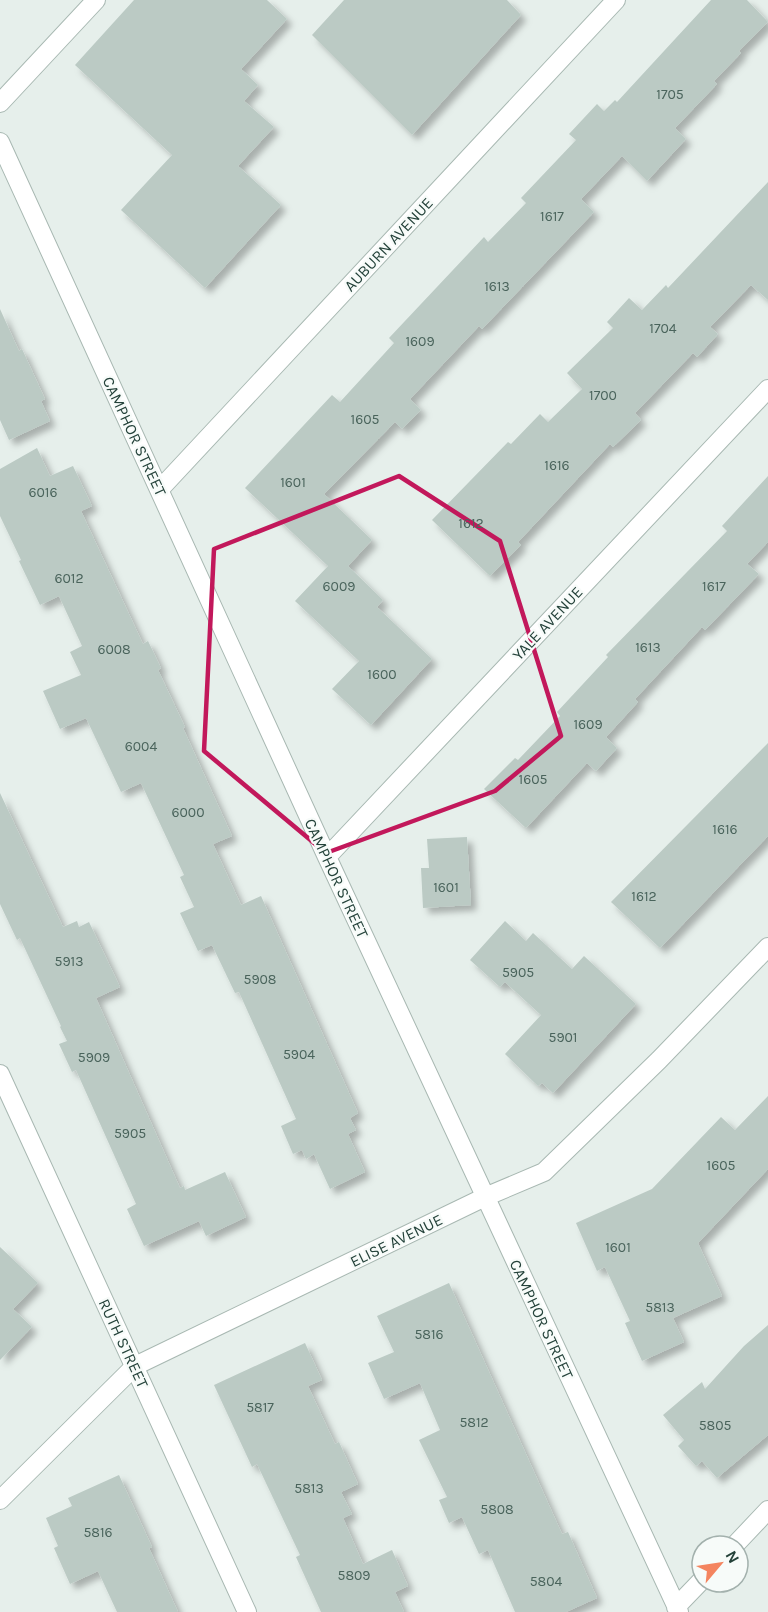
<svg xmlns="http://www.w3.org/2000/svg" width="768" height="1612" font-family="Karla,sans-serif">
  <style>
    .building { fill: #bbcac4; filter: url(#shadow) }
    .lines { fill: none; stroke-linecap: round; stroke-linejoin: round }
    .minor-casing { stroke: #a8b8b2; stroke-width: 20 }
    .tertiary-casing { stroke: #a8b8b2; stroke-width: 20 }
    .minor { stroke: #fff; stroke-width: 18 }
    .tertiary { stroke: #fff; stroke-width: 18 }
    .marked { fill: none; stroke: #c2185b; stroke-width: 4.5; stroke-linejoin: round }
    .labels { text-anchor: middle; stroke-width: 4.5; stroke-linejoin: round; paint-order: stroke }
    .number-label { font-size: 14px; fill: #4a645c }
    .street-label { font-size: 16px; fill: #24423a; stroke: #f7fbf9 }
  </style>
  <defs>
    <filter id="shadow"><feDropShadow dx="5.5" dy="5.5" stdDeviation="3" flood-color="#0004"/></filter>
  </defs>
  <rect width="100%" height="100%" fill="#e6efeb"/>
  <path class="building" d="M134,0H267L287,19L241,69L258,85L244,101L274,127L238,166L281,205L205,288L121,210L172,155L75,65Z
    M344,0H507L521,15L412,135L312,35Z
    M711,0H747L768,22L739,51L741,53L714,81L717,84L675,128L686,139L647,181L622,156L581,199L594,212L482,329L479,326L410,399L421,410L402,429L395,422L324,494L372,540L348,566L383,600L377,607L432,659L371,725L332,689L359,661L295,601L328,566L245,488L332,395L340,402L394,343L389,338L484,237L488,242L526,203L521,198L576,140L569,134L597,104L604,111L615,100L617,102Z
    M768,182V300L751,285L710,327L718,334L697,357L693,353L635,413L641,420L613,447L610,444L518,542L521,545L490,576L432,520L508,442L511,444L540,414L548,422L582,389L567,373L613,328L607,322L629,298L642,310L666,285L668,288Z
    M0,309L19,351L22,349L45,399L41,401L50,421L9,440L0,420Z
    M37,448L50,476L73,466L92,506L81,511L143,644L148,641L161,668L158,670L185,727L183,728L232,836L213,844L241,905L261,896L358,1113L350,1118L356,1130L348,1134L365,1172L330,1189L314,1154L306,1159L302,1150L293,1154L281,1126L296,1119L239,992L235,993L212,945L198,951L180,913L194,907L180,877L184,875L141,783L121,792L86,718L60,729L43,691L81,675L70,652L82,646L59,596L40,605L19,561L21,560L0,516V469Z
    M768,476V542L747,564L759,574L705,630L702,627L635,699L638,702L606,737L617,748L596,771L587,763L526,828L484,789L515,758L518,760L560,716L557,712L608,657L606,655L727,531L722,526Z
    M768,743V836L660,948L611,902Z
    M0,793L63,927L77,921L79,927L89,922L120,987L96,998L180,1188L184,1186L185,1190L225,1172L246,1217L206,1236L199,1221L144,1246L127,1209L136,1204L76,1070L72,1072L59,1044L67,1041L60,1027L61,1026L20,938L17,940L0,904Z
    M467,837L471,905L423,908L421,868H429L427,839Z
    M505,921L526,941L533,933L572,969L584,956L636,1004L553,1093L542,1083L538,1086L505,1054L541,1015L505,982L500,987L470,960Z
    M768,1096V1169L698,1243L722,1296L673,1318L684,1342L642,1361L625,1323L630,1321L605,1267L597,1271L576,1223L652,1189L721,1117L735,1130Z
    M0,1247L38,1283L13,1309L32,1327L0,1360Z
    M449,1283L562,1534L568,1532L597,1598L566,1612H515L488,1550L479,1554L462,1517L449,1523L439,1500L447,1497L419,1440L440,1430L420,1383L384,1399L368,1363L394,1352L377,1316Z
    M768,1325V1435L717,1478L702,1461L696,1466L678,1446L684,1440L663,1415L702,1382L705,1389L744,1346Z
    M305,1343L322,1380L308,1386L335,1444L339,1442L358,1484L341,1492L352,1514L343,1518L363,1564L392,1550L408,1586L395,1592L404,1612H321L296,1557L300,1555L257,1464L252,1467L214,1385Z
    M119,1475L152,1547L149,1548L178,1612H117L98,1571L70,1584L54,1548L58,1546L46,1518L72,1506L68,1498Z"/>
  <g class="lines">
    <g class="minor-casing">
      <path id="minor" d="M0,103L96,0
        M0,142L327,857L679,1612
        M160,489L616,0
        M327,857L768,389
        M0,1074L247,1612
        M734,1546L768,1510
        M676,1607L702,1580"/>
    </g>
    <g class="tertiary-casing">
      <path id="tertiary" d="M0,1500L135,1366L485,1197L544,1172L659,1060L768,947"/>
    </g>
    <use href="#minor" class="minor"/>
    <use href="#tertiary" class="tertiary"/>
  </g>
  <path class="marked" d="M399,476L500,541L561,736L495,791L326,853L204,751L214,549Z"/>
  <g class="labels">
    <g class="number-label">
      <text x="670" y="99">1705</text>
      <text x="552" y="221">1617</text>
      <text x="497" y="291">1613</text>
      <text x="663" y="333">1704</text>
      <text x="420" y="346">1609</text>
      <text x="603" y="400">1700</text>
      <text x="365" y="424">1605</text>
      <text x="557" y="470">1616</text>
      <text x="293" y="487">1601</text>
      <text x="43" y="497">6016</text>
      <text x="471" y="528">1612</text>
      <text x="69" y="583">6012</text>
      <text x="339" y="591">6009</text>
      <text x="714" y="591">1617</text>
      <text x="648" y="652">1613</text>
      <text x="114" y="654">6008</text>
      <text x="382" y="679">1600</text>
      <text x="588" y="729">1609</text>
      <text x="141" y="751">6004</text>
      <text x="533" y="784">1605</text>
      <text x="188" y="817">6000</text>
      <text x="725" y="834">1616</text>
      <text x="446" y="892">1601</text>
      <text x="644" y="901">1612</text>
      <text x="69" y="966">5913</text>
      <text x="518" y="977">5905</text>
      <text x="260" y="984">5908</text>
      <text x="563" y="1042">5901</text>
      <text x="299" y="1059">5904</text>
      <text x="94" y="1062">5909</text>
      <text x="130" y="1138">5905</text>
      <text x="721" y="1170">1605</text>
      <text x="618" y="1252">1601</text>
      <text x="660" y="1312">5813</text>
      <text x="429" y="1339">5816</text>
      <text x="260" y="1412">5817</text>
      <text x="474" y="1427">5812</text>
      <text x="715" y="1430">5805</text>
      <text x="309" y="1493">5813</text>
      <text x="497" y="1514">5808</text>
      <text x="98" y="1537">5816</text>
      <text x="354" y="1580">5809</text>
      <text x="546" y="1586">5804</text>
    </g>
    <g class="street-label">
      <text transform="translate(388 244) rotate(-47)" y="6">AUBURN AVENUE</text>
      <text transform="translate(135 436) rotate(65)" y="6">CAMPHOR STREET</text>
      <text transform="translate(547 623) rotate(-47)" y="6">YALE AVENUE</text>
      <text transform="translate(337 878) rotate(65)" y="6">CAMPHOR STREET</text>
      <text transform="translate(396 1240) rotate(-26)" y="6">ELISE AVENUE</text>
      <text transform="translate(542 1319) rotate(65)" y="6">CAMPHOR STREET</text>
      <text transform="translate(124 1343) rotate(65)" y="6">RUTH STREET</text>
    </g>
  </g>
  <g transform="translate(720 1564) rotate(61)"><circle r="28" fill="#f7fbf9" stroke="#a3b1ad" stroke-width="1.5"/>
  <path d="M0-4.5L10 22L0 15L-10 22Z" fill="#f4845f"/>
  <text y="-9" font-size="16" font-weight="bold" text-anchor="middle" fill="#24423a">N</text>
  </g>
</svg>
